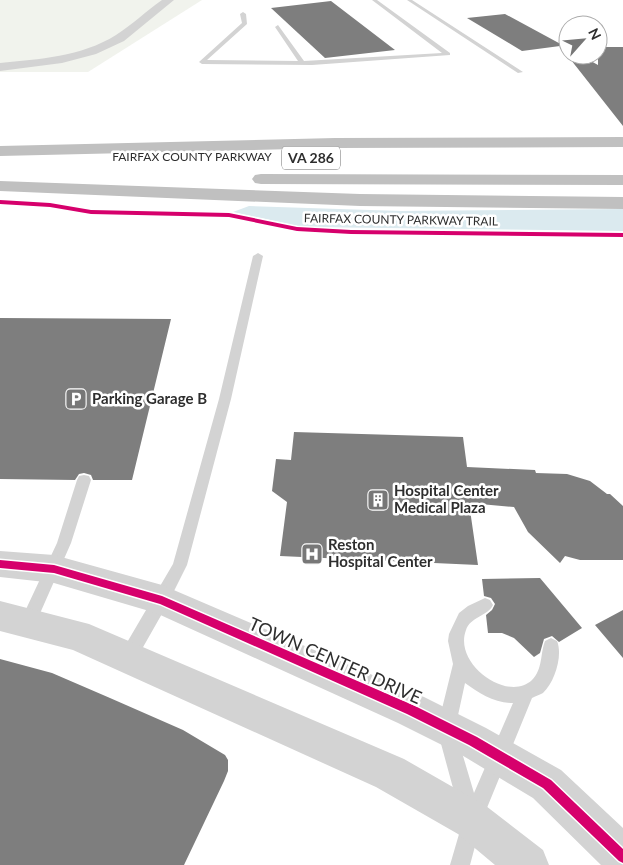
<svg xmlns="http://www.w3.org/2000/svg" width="623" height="865" font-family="Lato,sans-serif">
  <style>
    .green { fill: #f1f3ed }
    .water { fill: #dbeaef }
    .building { fill: #7e7e7e }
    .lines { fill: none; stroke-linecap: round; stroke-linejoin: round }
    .lane { fill: #d3d3d3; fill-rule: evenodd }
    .street { fill: #d3d3d3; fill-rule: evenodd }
    .highway { fill: #c0c0c0; fill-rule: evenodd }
    .cycleway-casing { stroke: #fff; stroke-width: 3 }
    .cycleway { fill: #d6006c; fill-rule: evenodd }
    .labels { text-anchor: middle; stroke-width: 5; stroke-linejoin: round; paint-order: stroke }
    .far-street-label { font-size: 12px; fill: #2e2e2e; stroke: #fff }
    .shield { fill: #fff; stroke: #6d6d6d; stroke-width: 1 }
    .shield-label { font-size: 14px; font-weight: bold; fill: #2e2e2e }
    .poi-label { font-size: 15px; font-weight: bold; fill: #2e2e2e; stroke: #fff; text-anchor: start }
    .near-street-label { font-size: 18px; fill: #2e2e2e; stroke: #fff }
  </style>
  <rect width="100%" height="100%" fill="#fff"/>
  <path class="green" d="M0,0H202L88,72H0Z"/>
  <path class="water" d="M249,206L401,211L623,209V231L302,227L233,212Z"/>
  <path class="building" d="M331,1L395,50L325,58L271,8Z
    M505,14L568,48V55H580L598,65V47H623V126L560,46L522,51L467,18Z
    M0,318L171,319L132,480H93L91,475L84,473L79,474L75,480L0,479Z
    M294,432L463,437L467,467L535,470L536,473L567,474L590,481L607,494H610L623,506V560H580L565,556L560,563L528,532L514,507L469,503L478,565L280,556L287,502L272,491L276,459L291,460Z
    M540,578L582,628L559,642L552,636L544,639L540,653L534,657L514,638L502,633H488L486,615L492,610L495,604L491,598L484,596L482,579Z
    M623,610V658L595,625Z
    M0,659L52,673L110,698L183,730L225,755L228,760V771L224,781L184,865H0Z"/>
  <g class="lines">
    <path class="lane" d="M372,0H377L450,53V55L312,65L202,64L199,62L242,23L240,14L243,12L246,14L247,24L207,60L298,61L275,27L278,25L304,61L442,53Z
      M407,0H412L523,72L518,73Z
      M258,253L263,256L231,399L187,565L167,605L134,663L128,665L122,663L120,657L122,651L173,564L219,399L253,256Z
      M84,475L89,476L91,480L71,543L34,627L28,629L22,627L20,622L57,543L77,480L79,476Z
      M485,598L490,600L493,605C488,616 470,617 466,630C453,664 508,703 532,680C543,669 540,654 545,641L551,638L557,641C563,655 555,682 543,693C540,695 535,696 532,698L482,820L470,865H450L464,817L459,810L437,729L453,664L448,641L449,634L459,613L468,606ZM465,683C479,693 494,703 513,703L474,793L455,729Z"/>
    <path class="street" d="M162,0H174L124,41L96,54L62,63L0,71V63C39,59 81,57 116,35C132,25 146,11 162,0Z
      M0,551L54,555L162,585L424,697L486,728L561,770L623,828V865H601L533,798L460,754L398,723L156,613L54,583L0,577Z
      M0,601L89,624L404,759L486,806L543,850L549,865H495L458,834L376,787L73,650L0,631Z"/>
    <path class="highway" d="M623,137V147L335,148L0,156V146L335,138Z
      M261,174L623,175V185L261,184L255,183L252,179L255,175Z
      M0,181L360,194L623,197V209L360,206L0,191Z"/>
    <g class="cycleway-casing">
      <path id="cycleway" d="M0,200L50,203L91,210L229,213L297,227L351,230L623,233V237L351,234L297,231L229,217L91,214L50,207L0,204Z
        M0,560L54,565L162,596L415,706L477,737L551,780L623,849V863L619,861L543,788L469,745L407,714L160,604L54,573L0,568Z"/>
    </g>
    <use href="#cycleway" class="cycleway"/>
  </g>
  <defs>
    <g id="parking-square" transform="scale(1.125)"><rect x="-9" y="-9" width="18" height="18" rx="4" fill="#777" stroke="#fff"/><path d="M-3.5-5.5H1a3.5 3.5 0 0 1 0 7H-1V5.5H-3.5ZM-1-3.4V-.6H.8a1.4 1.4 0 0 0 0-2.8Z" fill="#fff"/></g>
    <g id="building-square" transform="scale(1.125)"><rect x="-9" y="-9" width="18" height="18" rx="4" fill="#777" stroke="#fff"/><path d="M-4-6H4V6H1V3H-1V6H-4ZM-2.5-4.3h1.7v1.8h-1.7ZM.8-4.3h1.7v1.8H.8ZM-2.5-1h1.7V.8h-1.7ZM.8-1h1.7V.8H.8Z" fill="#fff"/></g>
    <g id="hospital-square" transform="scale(1.125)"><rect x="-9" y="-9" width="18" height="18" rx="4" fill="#777" stroke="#fff"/><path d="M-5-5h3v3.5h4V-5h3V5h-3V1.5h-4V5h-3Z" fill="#fff"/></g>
  </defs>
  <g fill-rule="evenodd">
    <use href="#parking-square" x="76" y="399"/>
    <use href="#building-square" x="378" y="500"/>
    <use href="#hospital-square" x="312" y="554"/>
  </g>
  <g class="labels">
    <g class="far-street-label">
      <text x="192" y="161">FAIRFAX COUNTY PARKWAY</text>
      <text transform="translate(401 220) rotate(1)" y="4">FAIRFAX COUNTY PARKWAY TRAIL</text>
    </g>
    <rect class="shield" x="282" y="146.5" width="58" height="23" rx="4"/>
    <g class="shield-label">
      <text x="311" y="163">VA 286</text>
    </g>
    <g class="poi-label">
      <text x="92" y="404">Parking Garage B</text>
      <text x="394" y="496">Hospital Center<tspan x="394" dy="17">Medical Plaza</tspan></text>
      <text x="328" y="550">Reston<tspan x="328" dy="17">Hospital Center</tspan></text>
    </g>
    <g class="near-street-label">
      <text transform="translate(335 661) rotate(24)" y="6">TOWN CENTER DRIVE</text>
    </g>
  </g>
  <g transform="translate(583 40) rotate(63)"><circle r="24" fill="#ffffff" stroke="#ababab"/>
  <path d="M0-4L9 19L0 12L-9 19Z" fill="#777777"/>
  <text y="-8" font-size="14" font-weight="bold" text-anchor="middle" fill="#2e2e2e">N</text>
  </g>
</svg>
